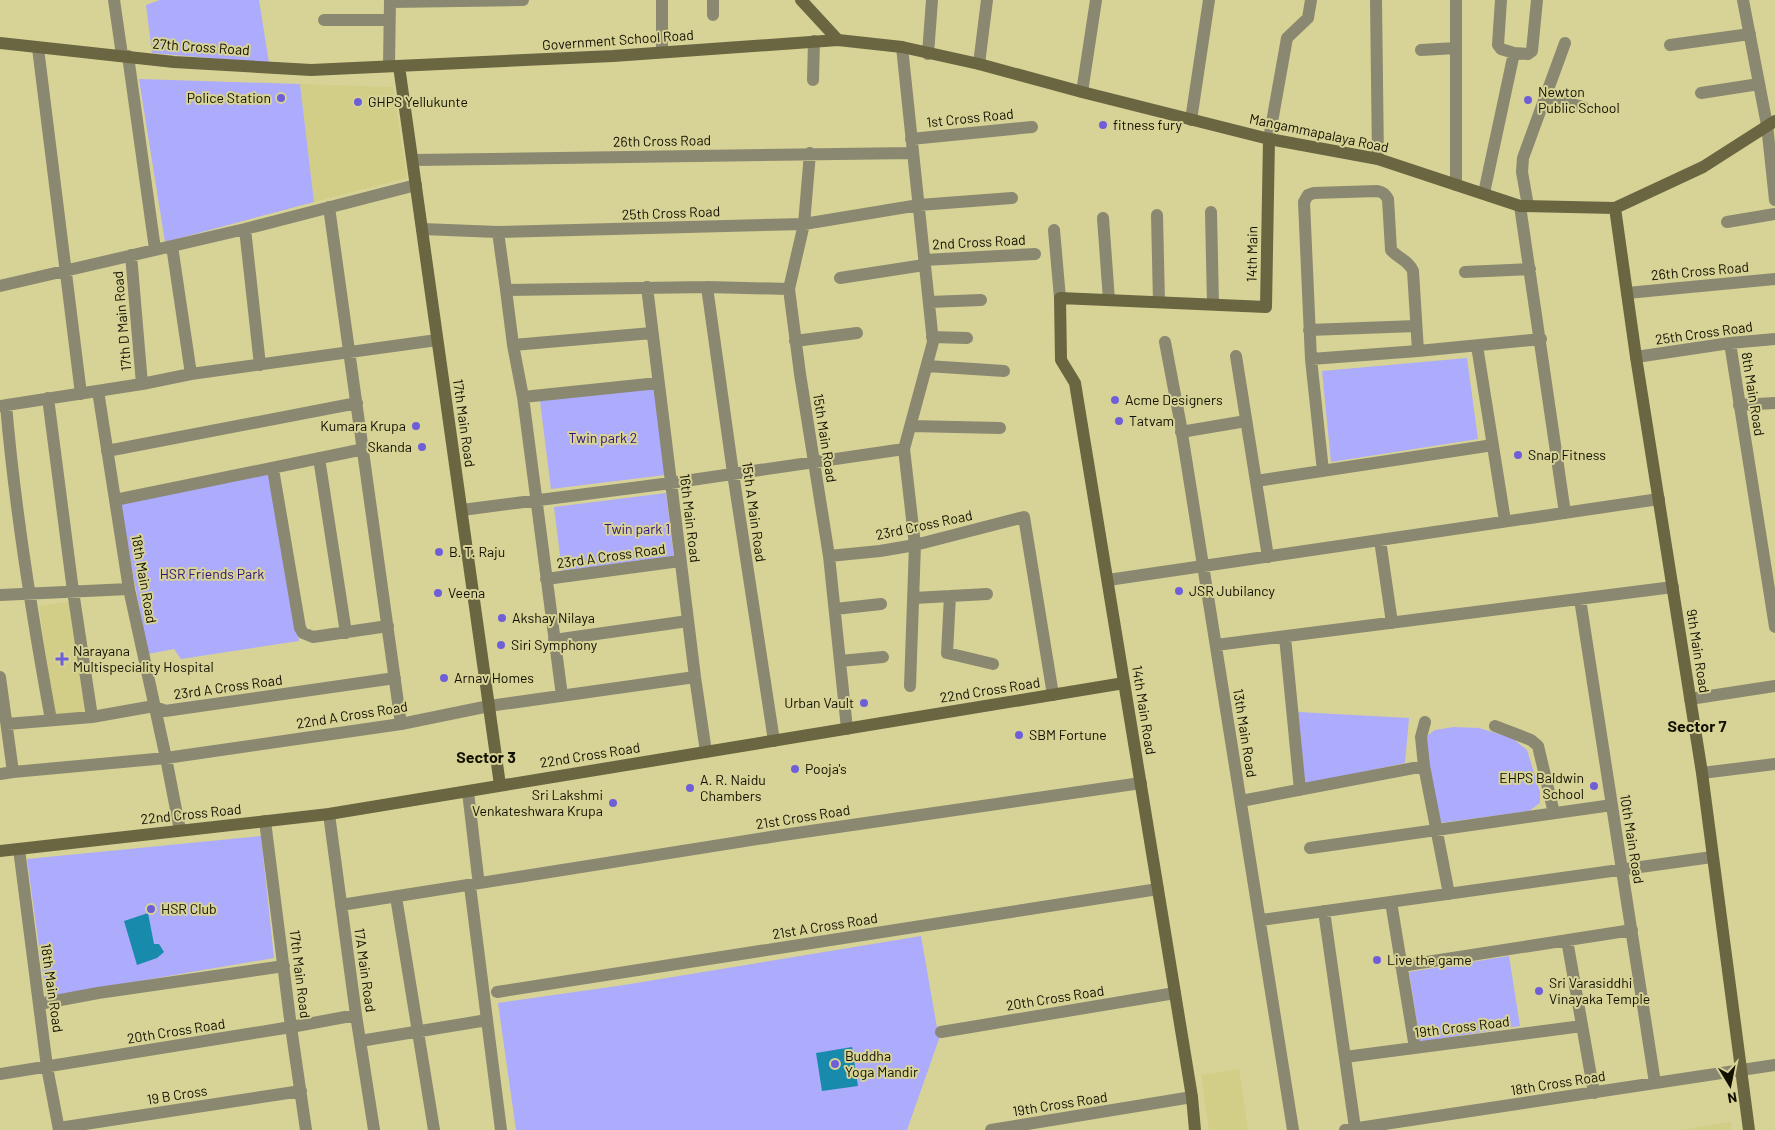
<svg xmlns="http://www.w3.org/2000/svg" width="1775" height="1130" font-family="Barlow,sans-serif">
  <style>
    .built { fill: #d2cd87 }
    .green { fill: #adabfc }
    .water { fill: #188bad }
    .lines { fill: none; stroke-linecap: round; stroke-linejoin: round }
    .street { stroke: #8a8870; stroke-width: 12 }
    .secondary { stroke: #696641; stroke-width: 12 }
    .poi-dot { fill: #6e5fd9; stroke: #d7d396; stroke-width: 2 }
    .labels { text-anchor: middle; stroke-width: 4; stroke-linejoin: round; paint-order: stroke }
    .street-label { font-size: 14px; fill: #121000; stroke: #d7d396 }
    .poi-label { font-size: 14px; fill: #121000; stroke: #d7d396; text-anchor: start }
    .park-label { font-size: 14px; fill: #2f107d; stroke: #d7d396 }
    .quarter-label { font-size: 16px; font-weight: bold; fill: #121000; stroke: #d7d396 }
  </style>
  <rect width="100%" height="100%" fill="#d7d396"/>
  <path class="built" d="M300,84L393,87L407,178L314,202Z
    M69,602L85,713L55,717L39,606Z
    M1239,1069L1248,1130H1209L1201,1075Z
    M1731,1122L1732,1130H1678Z"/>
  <path class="green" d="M160,0H259L269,63L152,53L146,5Z
    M139,79L300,84L314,202L165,242Z
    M1467,358L1478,439L1331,462L1322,371Z
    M654,387L665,475L551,489L540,401Z
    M278,472L299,641L181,659L174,649L148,654L120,504Z
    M666,493L674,558L562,571L554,507Z
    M1298,712L1409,718L1405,763L1305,784Z
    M1454,727L1479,728L1512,738L1527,750L1540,792V803L1529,811L1440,823L1424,738L1435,730Z
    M261,836L274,958L46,997L27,859Z
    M921,936L939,1039L907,1130H516L498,1003L624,985Z
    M1509,956L1520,1026L1420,1042L1409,972Z"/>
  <path class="water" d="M148,913L154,944H159L164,952L157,958L137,965L124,921Z
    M852,1047L858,1086L822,1091L816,1053Z"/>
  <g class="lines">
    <path class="street" d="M114,0L122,55
      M1376,0L1378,159
      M1743,0L1767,125L1775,200
      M390,2L523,0
      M713,15V0
      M324,20H389
      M1670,45L1750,34
      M902,47L933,342L904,449L915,545L910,686
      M38,48L81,394
      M1421,50L1456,48
      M662,52V0
      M1514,53L1528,54L1532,51L1537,0
      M928,54L932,0
      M128,56L155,249
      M979,64L987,0
      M389,66L390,0
      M813,80L814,41
      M1082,92L1096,0
      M1701,93L1759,84
      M1545,97L1583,107
      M1191,120L1209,0
      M911,139L1032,127
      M1269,139L1287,38L1308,18L1311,0
      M810,153L804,224L789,289L800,374L829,556L847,729
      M413,160L913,153
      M1456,185V0
      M1484,193L1514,53L1501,49L1498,45L1501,0
      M1520,206L1565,513
      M1528,206L1522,172L1523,158L1565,43
      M329,207L401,724
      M1211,212L1213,304
      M1157,215L1159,302
      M1103,218L1109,300
      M1727,222L1775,214
      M245,229L260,365
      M422,229L498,232L804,224L919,205L1012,198
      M1054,230L1060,298
      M498,232L506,290
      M172,246L191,374
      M131,255L142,384
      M924,260L1035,254
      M1465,272L1530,269
      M840,278L924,265
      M0,286L245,229L416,185
      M647,287L695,677L706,752
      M707,287L733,473L774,741
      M1627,293L1775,279
      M929,302L981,300
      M1309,330L1416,326
      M932,337L967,338
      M795,341L857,333
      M1165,342L1180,421L1293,1130
      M1730,343L1775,627
      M513,345L652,333
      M1477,346L1505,521
      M1236,356L1268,557
      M1636,357L1730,343L1775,339
      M1311,359L1418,351L1541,339
      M927,366L1004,371
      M98,391L129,589L166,758L180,830
      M523,397L658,383
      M48,398L73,591L92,717
      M6,405C15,511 32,616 51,720
      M1739,405L1775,403
      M0,406L142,384L191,374L437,340
      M911,426L1000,428
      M1181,432L1246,421
      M107,451L357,403
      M319,458L346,633
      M273,469L300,628L303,633L313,637L388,626
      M1323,471L1311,359L1304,202L1308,195L1314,193L1377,191C1383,192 1385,194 1388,199L1391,250C1398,258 1409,261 1413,271L1418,351
      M1256,481L1493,445
      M115,500L364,449
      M462,510L671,483L904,449
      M1380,540L1392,623
      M829,556L880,551L915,545L1024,517L1053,695
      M546,579L680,561
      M1108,580L1659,499
      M0,595L129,589
      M950,596L947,653L993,664
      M914,598L987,594
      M1580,599L1655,1083
      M835,609L881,604
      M1285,637L1300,790
      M554,640L688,621
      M1216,645L1673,587
      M840,661L883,657
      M0,677L13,772L0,774
      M562,696L523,397L513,345L506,290L707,287L789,289
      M1690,699L1775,686
      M1425,722L1421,737L1424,766L1449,894
      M7,724L92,717L154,706L165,711L395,678
      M1495,726L1531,740L1538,746L1554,813
      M13,772L166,758L401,724L489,706L695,677
      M1702,773L1775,764
      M468,792L478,877
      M1241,801L1424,766
      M329,814L356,1015L374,1130
      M265,821L291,1027L306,1130
      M1310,848L1612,805
      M19,849L47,1067L59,1130
      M470,886L501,1130
      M396,897L434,1130
      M1391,902L1415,1048
      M341,905L783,835L1141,783
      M1324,911L1355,1128
      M1261,920L1712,857
      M1567,940L1594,1093
      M1401,966L1632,930
      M497,992L1158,889
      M39,1004L98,993L284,966
      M941,1032L1175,993
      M360,1041L487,1020
      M1345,1057L1582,1026
      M0,1074L291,1027L356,1015
      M59,1128L301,1091
      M991,1130L1192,1097
      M1345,1130L1775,1065"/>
    <path class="secondary" d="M801,0L838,40
      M0,43L174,62L311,70L613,56L838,40L902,47L979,64L1082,92L1269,139L1378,159L1520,206L1615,208L1703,167L1775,121
      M399,66L500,785
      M1615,208L1636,357L1702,773L1749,1130
      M0,851L329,814L1124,683
      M1195,1130L1192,1097L1075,383L1061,360L1060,298L1266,307L1269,139"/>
  </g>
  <g class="poi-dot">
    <circle cx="281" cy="98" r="5"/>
    <circle cx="1528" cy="100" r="5"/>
    <circle cx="358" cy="102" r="5"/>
    <circle cx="1103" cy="125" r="5"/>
    <circle cx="1115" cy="400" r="5"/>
    <circle cx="1119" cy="421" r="5"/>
    <circle cx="416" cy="426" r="5"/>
    <circle cx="422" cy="447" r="5"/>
    <circle cx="1518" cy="455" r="5"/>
    <circle cx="439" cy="552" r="5"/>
    <circle cx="1179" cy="591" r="5"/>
    <circle cx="438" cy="593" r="5"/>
    <circle cx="502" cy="618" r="5"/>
    <circle cx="501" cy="645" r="5"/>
    <path d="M59.5 651.5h5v5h5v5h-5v5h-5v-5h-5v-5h5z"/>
    <circle cx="444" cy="678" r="5"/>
    <circle cx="864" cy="703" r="5"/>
    <circle cx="1019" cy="735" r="5"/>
    <circle cx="795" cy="769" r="5"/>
    <circle cx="1594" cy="786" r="5"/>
    <circle cx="690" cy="788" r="5"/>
    <circle cx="613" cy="803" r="5"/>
    <circle cx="151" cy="909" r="5"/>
    <circle cx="1377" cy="960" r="5"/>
    <circle cx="1539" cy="991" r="5"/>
    <circle cx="835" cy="1064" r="5"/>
  </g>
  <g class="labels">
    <g class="street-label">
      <text transform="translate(618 40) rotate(-4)" y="5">Government School Road</text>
      <text transform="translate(201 47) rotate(4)" y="5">27th Cross Road</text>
      <text transform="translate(970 118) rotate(-6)" y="5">1st Cross Road</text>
      <text transform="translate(1319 133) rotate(12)" y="5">Mangammapalaya Road</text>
      <text transform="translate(662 141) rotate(-1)" y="5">26th Cross Road</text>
      <text transform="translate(671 213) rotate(-2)" y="5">25th Cross Road</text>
      <text transform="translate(979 242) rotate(-3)" y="5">2nd Cross Road</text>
      <text transform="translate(1252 254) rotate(-89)" y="5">14th Main</text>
      <text transform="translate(1700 271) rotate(-5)" y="5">26th Cross Road</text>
      <text transform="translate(122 321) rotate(-95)" y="5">17th D Main Road</text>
      <text transform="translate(1704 333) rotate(-8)" y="5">25th Cross Road</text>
      <text transform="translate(1753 394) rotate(81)" y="5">8th Main Road</text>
      <text transform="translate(464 423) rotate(82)" y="5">17th Main Road</text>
      <text transform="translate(825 438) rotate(81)" y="5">15th Main Road</text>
      <text transform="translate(754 512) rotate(82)" y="5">15th A Main Road</text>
      <text transform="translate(690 518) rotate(83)" y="5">16th Main Road</text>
      <text transform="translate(924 525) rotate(-12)" y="5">23rd Cross Road</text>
      <text transform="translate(611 556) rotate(-8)" y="5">23rd A Cross Road</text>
      <text transform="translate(144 579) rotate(80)" y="5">18th Main Road</text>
      <text transform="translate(1698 651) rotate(81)" y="5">9th Main Road</text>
      <text transform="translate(228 687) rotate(-8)" y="5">23rd A Cross Road</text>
      <text transform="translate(990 690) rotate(-9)" y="5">22nd Cross Road</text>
      <text transform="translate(1144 710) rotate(81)" y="5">14th Main Road</text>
      <text transform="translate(352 715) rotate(-9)" y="5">22nd A Cross Road</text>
      <text transform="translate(1245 733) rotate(81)" y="5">13th Main Road</text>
      <text transform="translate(590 755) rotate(-9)" y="5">22nd Cross Road</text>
      <text transform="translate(191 814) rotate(-6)" y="5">22nd Cross Road</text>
      <text transform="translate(803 817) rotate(-9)" y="5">21st Cross Road</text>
      <text transform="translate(1632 839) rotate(81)" y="5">10th Main Road</text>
      <text transform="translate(825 926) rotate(-9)" y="5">21st A Cross Road</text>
      <text transform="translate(365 970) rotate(82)" y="5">17A Main Road</text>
      <text transform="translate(300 974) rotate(83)" y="5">17th Main Road</text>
      <text transform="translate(52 988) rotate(82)" y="5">18th Main Road</text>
      <text transform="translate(1055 998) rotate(-9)" y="5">20th Cross Road</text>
      <text transform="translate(1462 1027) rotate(-7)" y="5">19th Cross Road</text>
      <text transform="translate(176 1031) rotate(-9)" y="5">20th Cross Road</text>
      <text transform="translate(1558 1083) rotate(-9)" y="5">18th Cross Road</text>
      <text transform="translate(177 1095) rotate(-9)" y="5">19 B Cross</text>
      <text transform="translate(1060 1104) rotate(-9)" y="5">19th Cross Road</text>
    </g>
    <g class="poi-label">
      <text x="1538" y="97">Newton<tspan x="1538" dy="16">Public School</tspan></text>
      <text x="271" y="103" text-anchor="end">Police Station</text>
      <text x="368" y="107">GHPS Yellukunte</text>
      <text x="1113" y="130">fitness fury</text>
      <text x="1125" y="405">Acme Designers</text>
      <text x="1129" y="426">Tatvam</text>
      <text x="406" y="431" text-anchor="end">Kumara Krupa</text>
      <text x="412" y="452" text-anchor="end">Skanda</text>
      <text x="1528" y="460">Snap Fitness</text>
      <text x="449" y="557">B. T. Raju</text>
      <text x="1189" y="596">JSR Jubilancy</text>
      <text x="448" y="598">Veena</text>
      <text x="512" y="623">Akshay Nilaya</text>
      <text x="511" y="650">Siri Symphony</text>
      <text x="73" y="656">Narayana<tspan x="73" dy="16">Multispeciality Hospital</tspan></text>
      <text x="454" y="683">Arnav Homes</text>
      <text x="854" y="708" text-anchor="end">Urban Vault</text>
      <text x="1029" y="740">SBM Fortune</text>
      <text x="805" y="774">Pooja's</text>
      <text x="1584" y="783" text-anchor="end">EHPS Baldwin<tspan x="1584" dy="16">School</tspan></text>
      <text x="700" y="785">A. R. Naidu<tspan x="700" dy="16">Chambers</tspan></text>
      <text x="603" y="800" text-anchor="end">Sri Lakshmi<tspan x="603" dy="16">Venkateshwara Krupa</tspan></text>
      <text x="161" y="914">HSR Club</text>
      <text x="1387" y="965">Live the game</text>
      <text x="1549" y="988">Sri Varasiddhi<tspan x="1549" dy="16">Vinayaka Temple</tspan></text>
      <text x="845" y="1061">Buddha<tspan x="845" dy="16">Yoga Mandir</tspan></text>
    </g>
    <g class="park-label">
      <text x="603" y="443">Twin park 2</text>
      <text x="637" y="534">Twin park 1</text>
      <text x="212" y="579">HSR Friends Park</text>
    </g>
    <g class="quarter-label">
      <text x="1697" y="732">Sector 7</text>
      <text x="486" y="763">Sector 3</text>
    </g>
  </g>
  <g transform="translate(1730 1085) rotate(170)" stroke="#d7d396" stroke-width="4" paint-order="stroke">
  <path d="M0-4L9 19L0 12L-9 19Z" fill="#121000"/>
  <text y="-8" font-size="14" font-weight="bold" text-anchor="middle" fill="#121000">N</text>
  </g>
</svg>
